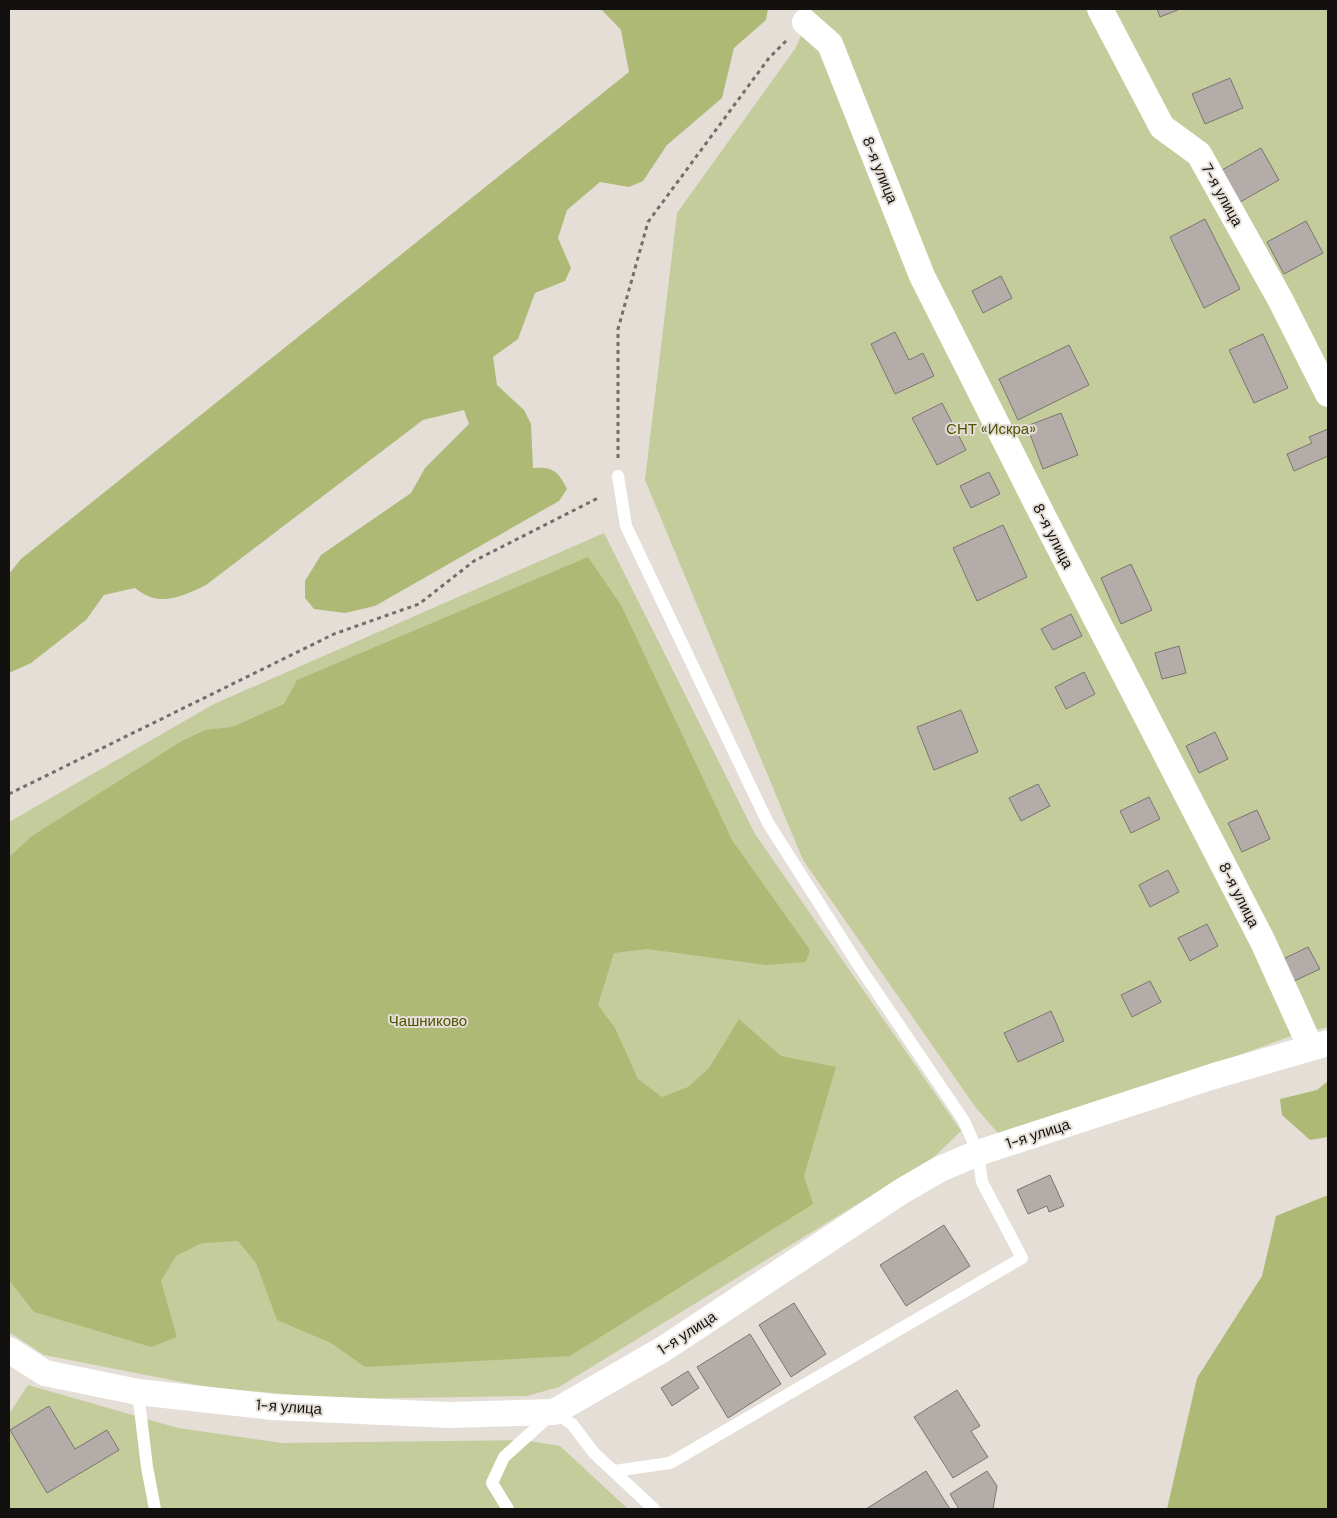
<svg xmlns="http://www.w3.org/2000/svg" width="1337" height="1518" font-family="'DM Sans',sans-serif">
  <style>
    .green { fill: #c4cc9c }
    .forest { fill: #afb976 }
    .building { fill: #b4aca8; stroke: #7b7470 }
    .lines { fill: none; stroke-linecap: round; stroke-linejoin: round }
    .path { stroke: #726e6a; stroke-width: 3; stroke-dasharray: 4 4; stroke-linecap: butt }
    .service { stroke: #fff; stroke-width: 12 }
    .minor { stroke: #fff; stroke-width: 26 }
    .labels { text-anchor: middle; stroke-width: 4; stroke-linejoin: round; paint-order: stroke }
    .street-label { font-size: 15px; fill: #13110f; stroke: #e4ded7 }
    .park-label { font-size: 15px; fill: #4d5402; stroke: #e4ded7 }
  </style>
  <rect width="100%" height="100%" fill="#e4ded7"/>
  <path class="green" d="M813,9H1328V1027L1291,1036L1005,1141L976,1108L803,860L645,480L677,213L795,49Z
    M604,533L755,834L961,1131L934,1157L559,1387L527,1396L339,1399L207,1387L44,1355L9,1332V822L214,704Z
    M28,1385L178,1428L282,1443L524,1440L560,1446L628,1509H9V1414Z"/>
  <path class="forest" d="M601,9H768L766,20L734,48L722,98L667,145L643,181L629,187L600,182L567,210L558,238L571,268L565,281L535,293L518,339L493,357L497,385L524,410L531,424L533,468C553,467 558,471 567,489L559,501L375,606L345,613L314,609L305,598V581L321,555L411,493L425,468L469,424L464,410L423,420L206,585C181,597 159,608 135,588L104,595L86,620L31,663L9,673V574L21,559L629,72L621,30Z
    M588,557L621,605L732,840L810,950L806,962L766,965L647,949L614,953L598,1005L615,1028L638,1079L662,1097L688,1087L709,1068L739,1019L781,1056L836,1067L804,1176L813,1204L570,1356L365,1367L331,1343L277,1320L256,1263L238,1241L202,1243L176,1256L161,1281L177,1337L151,1347L34,1312L9,1280V857L32,836L180,742L205,730L232,727L284,704L297,680Z
    M1328,1081V1137L1310,1140L1282,1115L1280,1099L1317,1090Z
    M1328,1195V1509H1167L1197,1378L1262,1276L1276,1216Z"/>
  <path class="building" d="M1157,9H1180L1160,17Z
    M1230,78L1243,108L1205,124L1192,94Z
    M1261,148L1279,180L1240,202L1222,170Z
    M1205,219L1240,289L1204,308L1170,237Z
    M1306,221L1323,253L1284,274L1267,242Z
    M1001,276L1012,298L983,313L972,291Z
    M895,332L909,360L923,353L934,376L895,394L871,344Z
    M1263,334L1288,388L1254,403L1229,350Z
    M1069,345L1089,385L1018,420L999,379Z
    M942,403L966,450L937,465L912,418Z
    M1061,413L1078,455L1043,469L1027,426Z
    M1328,429V456L1294,471L1287,454L1312,443L1309,437Z
    M989,472L1000,494L971,508L960,486Z
    M1003,525L1027,577L977,601L953,548Z
    M1131,564L1152,610L1121,624L1101,578Z
    M1071,614L1082,636L1053,650L1041,629Z
    M1179,646L1186,673L1162,679L1155,653Z
    M1084,672L1095,694L1066,709L1055,687Z
    M961,710L978,752L934,770L917,727Z
    M1215,732L1228,759L1199,773L1186,746Z
    M1038,784L1050,806L1021,821L1009,798Z
    M1149,797L1160,819L1131,833L1120,811Z
    M1257,810L1270,839L1242,852L1228,823Z
    M1168,870L1179,892L1150,907L1139,885Z
    M1207,924L1218,946L1190,961L1178,938Z
    M1308,947L1320,969L1290,983L1279,961Z
    M1150,981L1161,1002L1132,1017L1121,995Z
    M1051,1011L1064,1041L1018,1062L1004,1033Z
    M1050,1175L1064,1206L1049,1212L1047,1206L1028,1214L1017,1190Z
    M944,1225L970,1266L906,1306L880,1265Z
    M794,1303L826,1354L791,1377L759,1325Z
    M750,1334L781,1384L728,1418L697,1367Z
    M688,1371L699,1388L672,1406L661,1388Z
    M957,1390L980,1426L971,1431L988,1457L953,1478L914,1417Z
    M49,1406L75,1449L107,1430L119,1450L47,1493L10,1430Z
    M926,1471L950,1509H866Z
    M987,1471L997,1486L993,1509H959L950,1494Z"/>
  <g class="lines">
    <path class="path" d="M618,458V329L648,222L769,58L787,40
      M9,794L334,634L419,604L474,561L600,497"/>
    <path class="service" d="M138,1392L147,1467L155,1509
      M614,1471L670,1463L1022,1258L982,1182L978,1153L964,1121L859,966L768,823L626,526L618,476
      M508,1509L492,1483L504,1457L554,1412L572,1424L594,1453L654,1509"/>
    <path class="minor" d="M1100,9L1162,127L1199,154L1280,299L1328,394
      M805,22L830,44L922,276L1043,516L1263,942L1311,1048
      M9,1350L45,1373L138,1392L273,1407L449,1415L554,1412L665,1348L902,1191L940,1169L978,1153L1214,1076L1328,1043"/>
  </g>
  <g class="labels">
    <g class="street-label">
      <text transform="translate(880 170) rotate(68)" y="5">8-я улица</text>
      <text transform="translate(1222 195) rotate(61)" y="5">7-я улица</text>
      <text transform="translate(1053 536) rotate(63)" y="5">8-я улица</text>
      <text transform="translate(1239 895) rotate(63)" y="5">8-я улица</text>
      <text transform="translate(1038 1134) rotate(-18)" y="5">1-я улица</text>
      <text transform="translate(687 1333) rotate(-33)" y="5">1-я улица</text>
      <text transform="translate(289 1407) rotate(4)" y="5">1-я улица</text>
    </g>
    <g class="park-label">
      <text x="991" y="434">СНТ «Искра»</text>
      <text x="428" y="1026">Чашниково</text>
    </g>
  </g>
  <rect width="1337" height="1518" fill="none" stroke="#13110f" stroke-width="20"/>
</svg>
